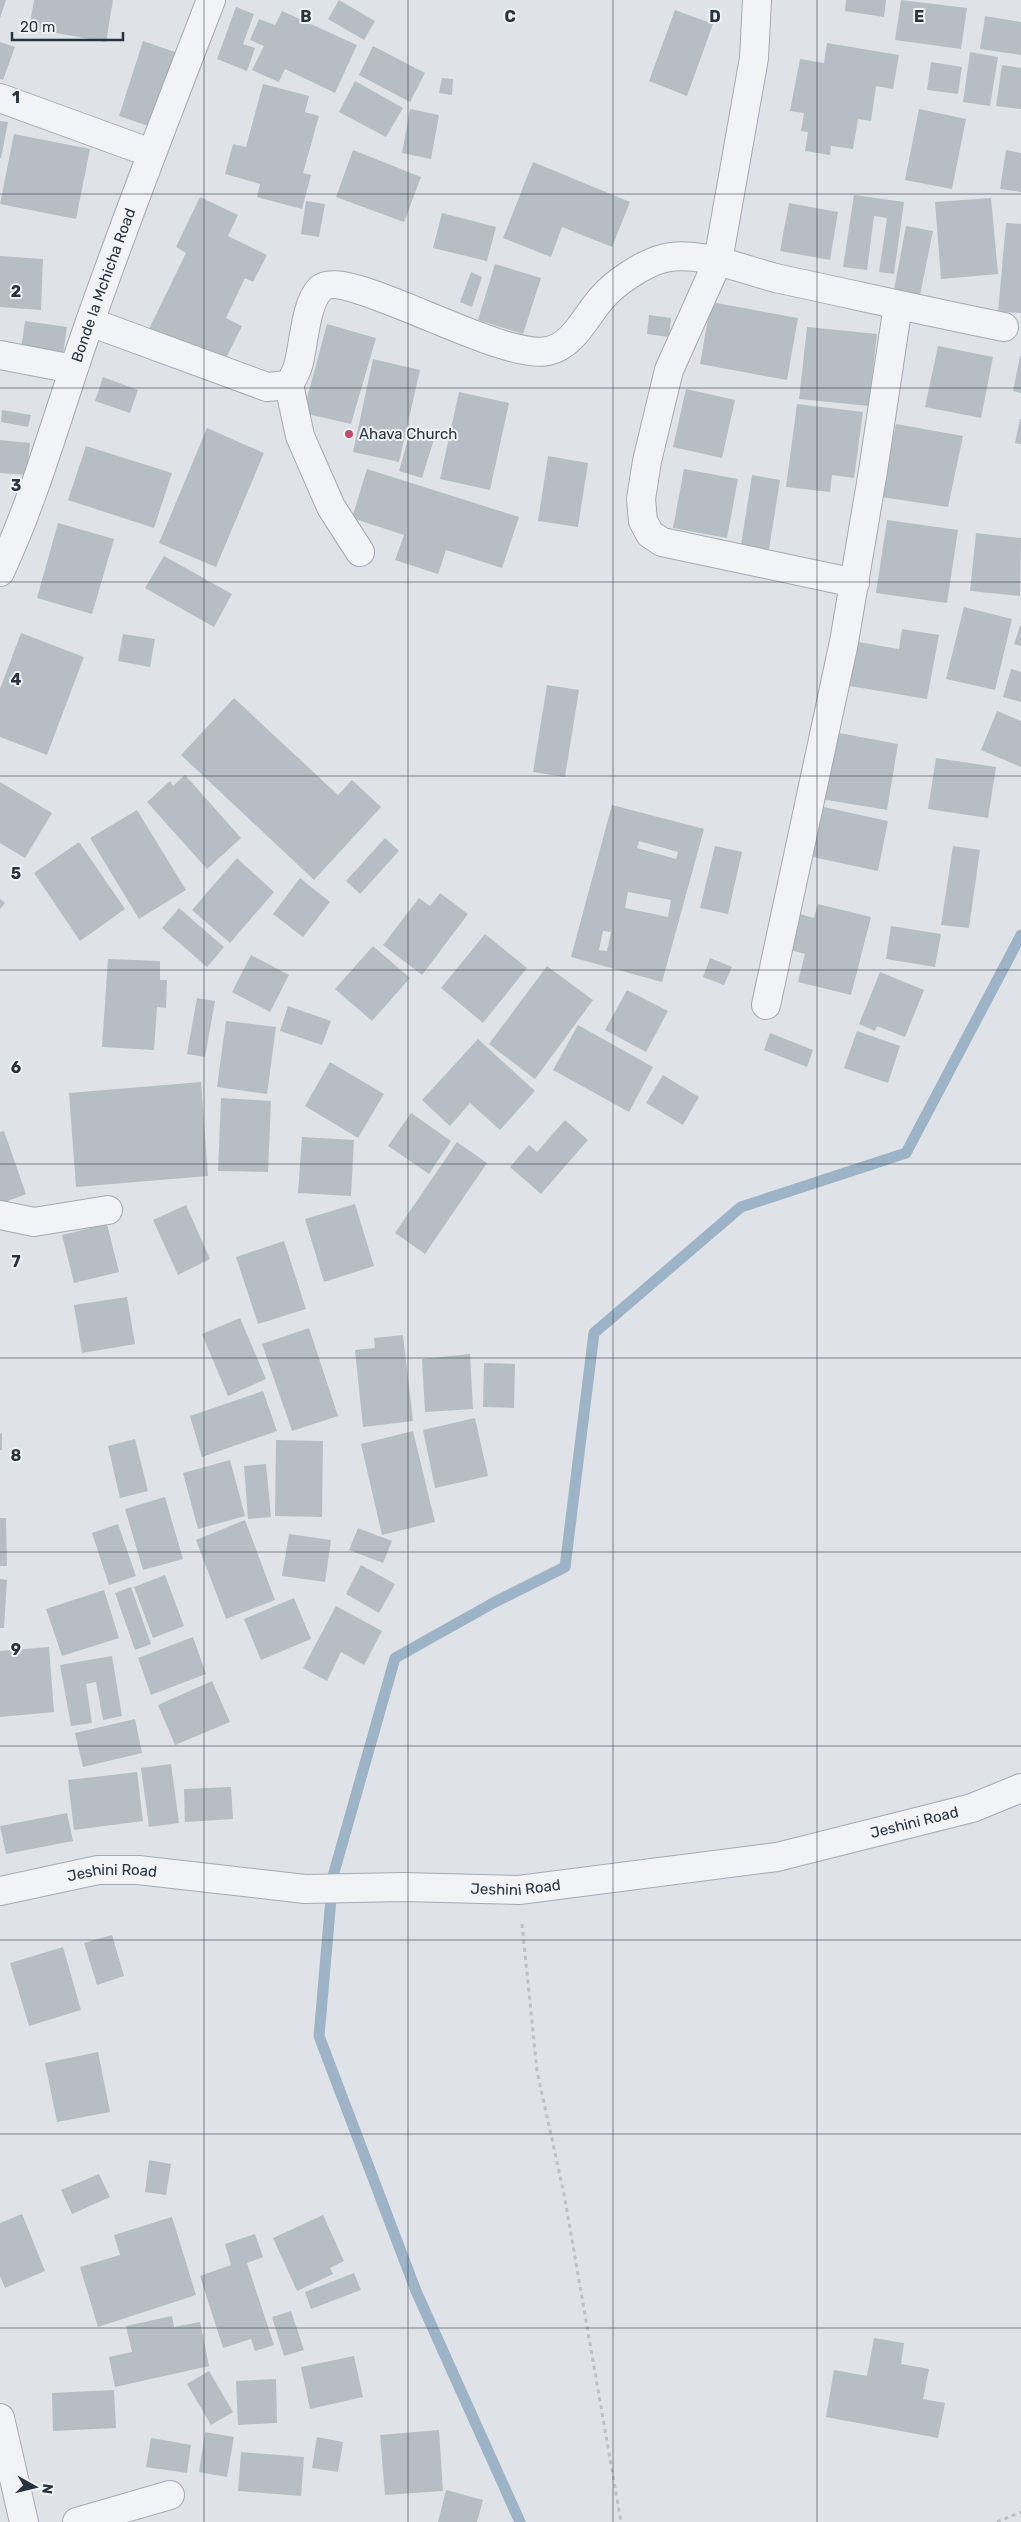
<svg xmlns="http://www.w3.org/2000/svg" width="1021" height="2522" font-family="Rubik,sans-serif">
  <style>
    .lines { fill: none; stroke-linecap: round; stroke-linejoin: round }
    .stream { stroke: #9cb4c5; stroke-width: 11 }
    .building { fill: #b7bdc4; fill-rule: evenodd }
    .minor-casing { stroke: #a5aab1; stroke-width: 30 }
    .path { stroke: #bdc1c6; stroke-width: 3; stroke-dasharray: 4 4; stroke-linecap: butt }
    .minor { stroke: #f1f3f6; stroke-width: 28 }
    .grid { fill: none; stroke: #29323d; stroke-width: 1; stroke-opacity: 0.55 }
    .poi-dot { fill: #c44c6a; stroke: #eef2f5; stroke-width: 2 }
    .labels { text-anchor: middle; stroke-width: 4; stroke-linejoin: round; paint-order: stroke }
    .street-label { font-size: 15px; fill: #29323d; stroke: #eef2f5 }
    .poi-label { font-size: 15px; fill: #29323d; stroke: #eef2f5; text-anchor: start }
    .grid-label { font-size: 16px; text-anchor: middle; font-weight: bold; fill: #29323d; stroke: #eef2f5; stroke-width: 4; stroke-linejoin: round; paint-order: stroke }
  </style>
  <rect width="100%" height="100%" fill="#dfe3e7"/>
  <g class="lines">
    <path class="stream" d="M520,2522L416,2291L319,2036L333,1876L395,1658L495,1602L565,1567L594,1333L741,1207L906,1153L1021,935"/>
  </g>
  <path class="building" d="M0,0H6L0,18Z
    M34,0H113L106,42L29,28Z
    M339,0L375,21L364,40L328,19Z
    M846,0H886L884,17L845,11Z
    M901,0L967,8L961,49L895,40Z
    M236,7L254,14L243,44L255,48L247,71L217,59Z
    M675,10L713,24L687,96L649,81Z
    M282,11L357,45L335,93L285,69L279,82L252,70L264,46L250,40L259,19L275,25Z
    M985,16L1021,22V55L980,49Z
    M143,41L175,52L151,127L119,116Z
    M0,42L15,47L3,80L0,79Z
    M827,43L899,55L893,89L876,86L871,121L858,119L853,149L831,146L830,155L805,151L808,132L801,131L804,113L790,111L800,59L824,63Z
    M373,46L425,73L410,102L359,75Z
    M970,52L998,57L990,106L963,102Z
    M931,62L962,67L958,94L927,90Z
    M1002,65L1021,68V109L996,106Z
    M442,78L453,79L452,95L439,93Z
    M355,81L403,108L386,137L339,112Z
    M263,84L309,96L305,112L319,116L303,173L311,175L302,209L257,197L260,184L225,174L233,144L246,147Z
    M410,109L439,115L431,159L402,153Z
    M919,109L966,119L952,189L905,180Z
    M0,121L8,122L1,158H0Z
    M14,134L90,149L76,219L0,204Z
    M353,150L421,177L404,222L336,197Z
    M1006,150L1021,153V192L1000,189Z
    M533,162L630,202L612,247L562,227L551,257L503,238Z
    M854,195L904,202L894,274L879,272L887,218L874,216L867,270L843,267Z
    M200,197L238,215L228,236L267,255L253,282L245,278L226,318L242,326L222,366L149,329L186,253L176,247Z
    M991,198L998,274L941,279L935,202Z
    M306,201L325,204L319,237L301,234Z
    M789,203L838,212L830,260L780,251Z
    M442,213L496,227L487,261L433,248Z
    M1006,223L1021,224V313L998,312Z
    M906,226L933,231L920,295L894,290Z
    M0,256L43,259L41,310L0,307Z
    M495,264L541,278L523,334L478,320Z
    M471,272L482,277L472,307L460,302Z
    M711,302L798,318L787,380L700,364Z
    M649,315L671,318L669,337L647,334Z
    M25,321L67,327L63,355L21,349Z
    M327,324L376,338L351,424L303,413Z
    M807,327L877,334L869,406L799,399Z
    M938,346L993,357L981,418L925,407Z
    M1020,356L1021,357V393L1013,391Z
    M373,359L420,370L399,462L353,452Z
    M103,377L138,390L130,413L95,401Z
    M686,389L735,400L722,458L673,447Z
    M459,392L509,403L490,490L440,479Z
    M797,404L863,412L854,478L832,475L830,492L786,487Z
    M2,410L31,415L28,427L1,422Z
    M1020,419H1021V444L1015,443Z
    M896,424L963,436L948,507L881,497Z
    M207,428L264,453L216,567L159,543Z
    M410,432L434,439L422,478L399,471Z
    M0,440L30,443L27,475L0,473Z
    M86,446L172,473L154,528L68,500Z
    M548,456L588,463L578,527L538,521Z
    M367,469L519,517L502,568L446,550L438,574L395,560L404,535L352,518Z
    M684,469L738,479L727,538L673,528Z
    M752,475L780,480L767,562L739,558Z
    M887,520L958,530L947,603L876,593Z
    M58,523L114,539L92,614L37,598Z
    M976,533L1021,538L1020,596L970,591Z
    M164,556L232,594L214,627L145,588Z
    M964,607L1012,619L995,690L946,679Z
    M1021,623V646L1014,644Z
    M902,629L939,635L927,699L844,685L852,641L899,649Z
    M21,633L84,657L47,755L0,737V689Z
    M123,634L155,639L150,667L118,661Z
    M1011,669L1021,672V702L1003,697Z
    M547,685L579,690L565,777L533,772Z
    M234,698L338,795L352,780L381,807L314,880L181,755Z
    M997,711L1021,721V767L981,750Z
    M834,732L898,744L887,810L821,799Z
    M936,758L996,767L988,818L928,809Z
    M185,775L241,838L207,869L147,802L170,781L173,786Z
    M0,782L52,813L25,858L0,843Z
    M612,805L704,829L662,982L571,957ZM639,841L678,852L676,859L637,848ZM628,892L671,900L668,917L625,908ZM603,931L611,932L607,951L599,950Z
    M819,806L888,821L878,871L808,856Z
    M137,810L186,890L139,919L90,838Z
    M385,838L399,851L360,894L346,881Z
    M79,842L125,909L80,941L34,873Z
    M715,846L742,852L728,914L700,908Z
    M953,846L980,850L969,928L941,925Z
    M237,858L274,892L230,943L192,910Z
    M300,878L330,902L303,937L273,914Z
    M440,893L468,914L422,975L383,945L419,898L430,906Z
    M0,899L5,903L0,909Z
    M818,904L871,917L851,995L798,982L805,954L787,949L796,913L814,918Z
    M179,908L224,947L207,967L162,928Z
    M891,926L941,934L935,967L886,959Z
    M485,934L527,968L483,1023L441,988Z
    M373,946L410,978L372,1021L335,989Z
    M251,955L289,975L270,1012L232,992Z
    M710,958L732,967L724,985L703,977Z
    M108,959L160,961V980H167L166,1008L157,1007L154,1050L102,1047Z
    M547,966L593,1000L535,1079L489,1044Z
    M880,972L924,990L905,1037L877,1026L875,1031L859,1024Z
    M627,990L668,1011L646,1052L605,1030Z
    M197,998L215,1001L205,1057L187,1054Z
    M288,1006L331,1021L322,1045L280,1031Z
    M226,1021L276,1027L267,1094L217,1087Z
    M578,1025L653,1067L629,1112L553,1070Z
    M857,1031L900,1046L888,1083L844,1068Z
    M770,1033L813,1050L807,1067L764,1050Z
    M478,1039L535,1091L500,1130L470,1103L450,1126L422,1100Z
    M330,1062L384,1094L358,1138L305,1106Z
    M663,1075L699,1097L683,1125L646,1103Z
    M201,1082L208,1176L76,1187L69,1093Z
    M221,1098L271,1101L268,1172L218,1171Z
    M411,1113L451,1141L429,1174L388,1146Z
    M565,1120L588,1140L541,1194L510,1167L529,1145L537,1152Z
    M4,1131L26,1194L0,1204V1132Z
    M302,1137L354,1140L351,1196L298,1193Z
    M457,1142L487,1163L425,1254L395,1233Z
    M355,1204L374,1266L324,1282L305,1219Z
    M186,1205L210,1259L178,1275L153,1220Z
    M107,1224L119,1272L74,1283L62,1235Z
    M284,1241L306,1309L258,1324L236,1257Z
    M127,1297L135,1344L82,1353L74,1305Z
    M240,1318L266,1379L228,1396L202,1334Z
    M309,1328L338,1416L292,1431L262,1344Z
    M403,1335L413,1421L363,1427L355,1350L375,1348L374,1338Z
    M470,1354L473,1409L425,1412L422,1359Z
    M484,1363L515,1364L514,1408L483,1407Z
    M263,1391L277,1431L202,1457L190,1416Z
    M475,1418L488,1476L435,1488L423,1430Z
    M413,1431L435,1522L382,1535L361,1444Z
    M0,1433L2,1434V1450H0Z
    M135,1439L148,1491L120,1498L108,1446Z
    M276,1440L323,1441L322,1517L275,1516Z
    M230,1460L245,1516L198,1529L183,1473Z
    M266,1464L271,1517L248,1519L244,1466Z
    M165,1497L183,1559L143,1570L125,1509Z
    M0,1518H6L7,1566H0Z
    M245,1520L275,1600L226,1619L196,1540Z
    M118,1524L136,1576L109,1585L92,1533Z
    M358,1528L392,1541L383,1563L349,1550Z
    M289,1534L331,1540L325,1582L282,1576Z
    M361,1565L395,1584L379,1613L346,1594Z
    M165,1575L184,1626L153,1638L134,1587Z
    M0,1579L7,1580L4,1628H0Z
    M131,1587L151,1644L135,1650L115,1593Z
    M104,1590L119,1638L62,1656L46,1609Z
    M294,1598L311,1639L261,1660L244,1619Z
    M336,1606L382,1631L364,1665L341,1652L327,1681L303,1668Z
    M193,1637L206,1674L151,1695L138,1658Z
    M49,1647L54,1712L0,1717V1651Z
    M112,1656L122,1716L103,1720L96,1682L86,1684L92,1723L71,1726L60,1665Z
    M212,1681L230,1722L175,1745L158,1705Z
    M135,1719L142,1753L83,1767L75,1733Z
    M171,1764L179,1823L149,1827L141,1768Z
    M137,1772L143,1821L74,1830L68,1780Z
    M231,1787L233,1819L185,1822L184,1789Z
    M67,1813L73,1841L6,1854L0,1826Z
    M112,1935L124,1976L97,1985L84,1943Z
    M63,1947L81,2010L29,2026L10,1963Z
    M98,2052L110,2112L57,2122L45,2063Z
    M149,2160L171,2164L166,2195L145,2192Z
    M99,2174L110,2197L72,2214L61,2190Z
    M22,2214L45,2271L5,2288L0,2276V2223Z
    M323,2215L344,2261L330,2268L333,2274L297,2291L273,2238Z
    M172,2217L196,2295L98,2327L80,2267L120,2255L114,2235Z
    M255,2234L263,2257L247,2263L274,2345L255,2351L251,2339L223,2348L200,2276L231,2265L225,2244Z
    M354,2273L361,2290L311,2309L305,2292Z
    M291,2311L304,2350L284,2356L272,2317Z
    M172,2316L174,2327L200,2322L209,2366L115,2387L109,2357L132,2352L126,2326Z
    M874,2338L904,2343L901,2364L929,2369L923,2399L945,2403L938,2438L826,2417L834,2370L867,2376Z
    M354,2356L363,2397L310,2409L301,2367Z
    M209,2371L233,2412L211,2425L187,2384Z
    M276,2379L277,2423L238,2425L236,2381Z
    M114,2390L116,2428L53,2431L52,2393Z
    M439,2430L443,2491L385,2495L380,2435Z
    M205,2432L234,2437L227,2477L199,2472Z
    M317,2437L343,2442L338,2472L312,2468Z
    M151,2438L191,2445L187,2473L146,2467Z
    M241,2452L304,2457L301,2496L238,2491Z
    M446,2490L483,2500L477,2522H438Z"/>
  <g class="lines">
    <g class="minor-casing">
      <g id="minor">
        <path d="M757,0L754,58L718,261L669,370L647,461L641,499L643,521L650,534L662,542L855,583"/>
        <path d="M0,98L151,153"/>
        <path d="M90,322L267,387L289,385C292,379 296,373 298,366C304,346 305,304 320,289C345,265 498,361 548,351C573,346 586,316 601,299C614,283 644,263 665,258C701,250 745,271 780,279C855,295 929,312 1004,327"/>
        <path d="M0,355L73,369"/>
        <path d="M289,385L300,436L331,507L360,552"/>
        <path id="s1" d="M0,572C36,495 58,413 86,333C125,221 168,111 211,0"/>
        <path d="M766,1005L844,642L873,471L898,305"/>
        <path d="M0,1215L34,1222L108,1210"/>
        <path id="s2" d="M0,1891L98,1870H138L305,1889L404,1887L519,1890L777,1857L972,1808L1021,1788"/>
        <path d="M0,2418L24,2522"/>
        <path d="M77,2522L170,2495"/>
      </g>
    </g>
    <path class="path" d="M522,1924L537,2071L564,2194L621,2522
      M997,2522L1021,2512"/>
    <use href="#minor" class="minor"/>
  </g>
  <path class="grid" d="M204,0V2522M408,0V2522M613,0V2522M817,0V2522M0,194H1021M0,388H1021M0,582H1021M0,776H1021M0,970H1021M0,1164H1021M0,1358H1021M0,1552H1021M0,1746H1021M0,1940H1021M0,2134H1021M0,2328H1021"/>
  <circle class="poi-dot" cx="349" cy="434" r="5"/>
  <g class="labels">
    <g class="street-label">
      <text dy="5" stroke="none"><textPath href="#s1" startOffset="305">Bonde la Mchicha Road</textPath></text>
      <text dy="5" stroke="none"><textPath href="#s2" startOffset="924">Jeshini Road</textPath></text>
      <text dy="5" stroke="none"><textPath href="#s2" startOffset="114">Jeshini Road</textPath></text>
      <text dy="5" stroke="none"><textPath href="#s2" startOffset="519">Jeshini Road</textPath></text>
    </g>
    <g class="poi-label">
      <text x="359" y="439">Ahava Church</text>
    </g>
  </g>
  <g class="grid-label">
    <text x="306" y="22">B</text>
    <text x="510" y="22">C</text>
    <text x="715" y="22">D</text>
    <text x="919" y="22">E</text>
    <text x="16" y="103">1</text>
    <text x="16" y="297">2</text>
    <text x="16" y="491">3</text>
    <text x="16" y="685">4</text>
    <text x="16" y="879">5</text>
    <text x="16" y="1073">6</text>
    <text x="16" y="1267">7</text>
    <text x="16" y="1461">8</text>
    <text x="16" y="1655">9</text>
  </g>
  <g transform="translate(35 2487) rotate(98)" stroke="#eef2f5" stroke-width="4" paint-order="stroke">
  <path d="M0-4L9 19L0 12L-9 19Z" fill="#29323d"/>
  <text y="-8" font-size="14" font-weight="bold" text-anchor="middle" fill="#29323d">N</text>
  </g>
  <path d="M12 32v8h111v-8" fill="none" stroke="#29323d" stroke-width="2.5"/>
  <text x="20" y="32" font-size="15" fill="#29323d" stroke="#eef2f5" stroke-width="4" paint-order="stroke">20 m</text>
</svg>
